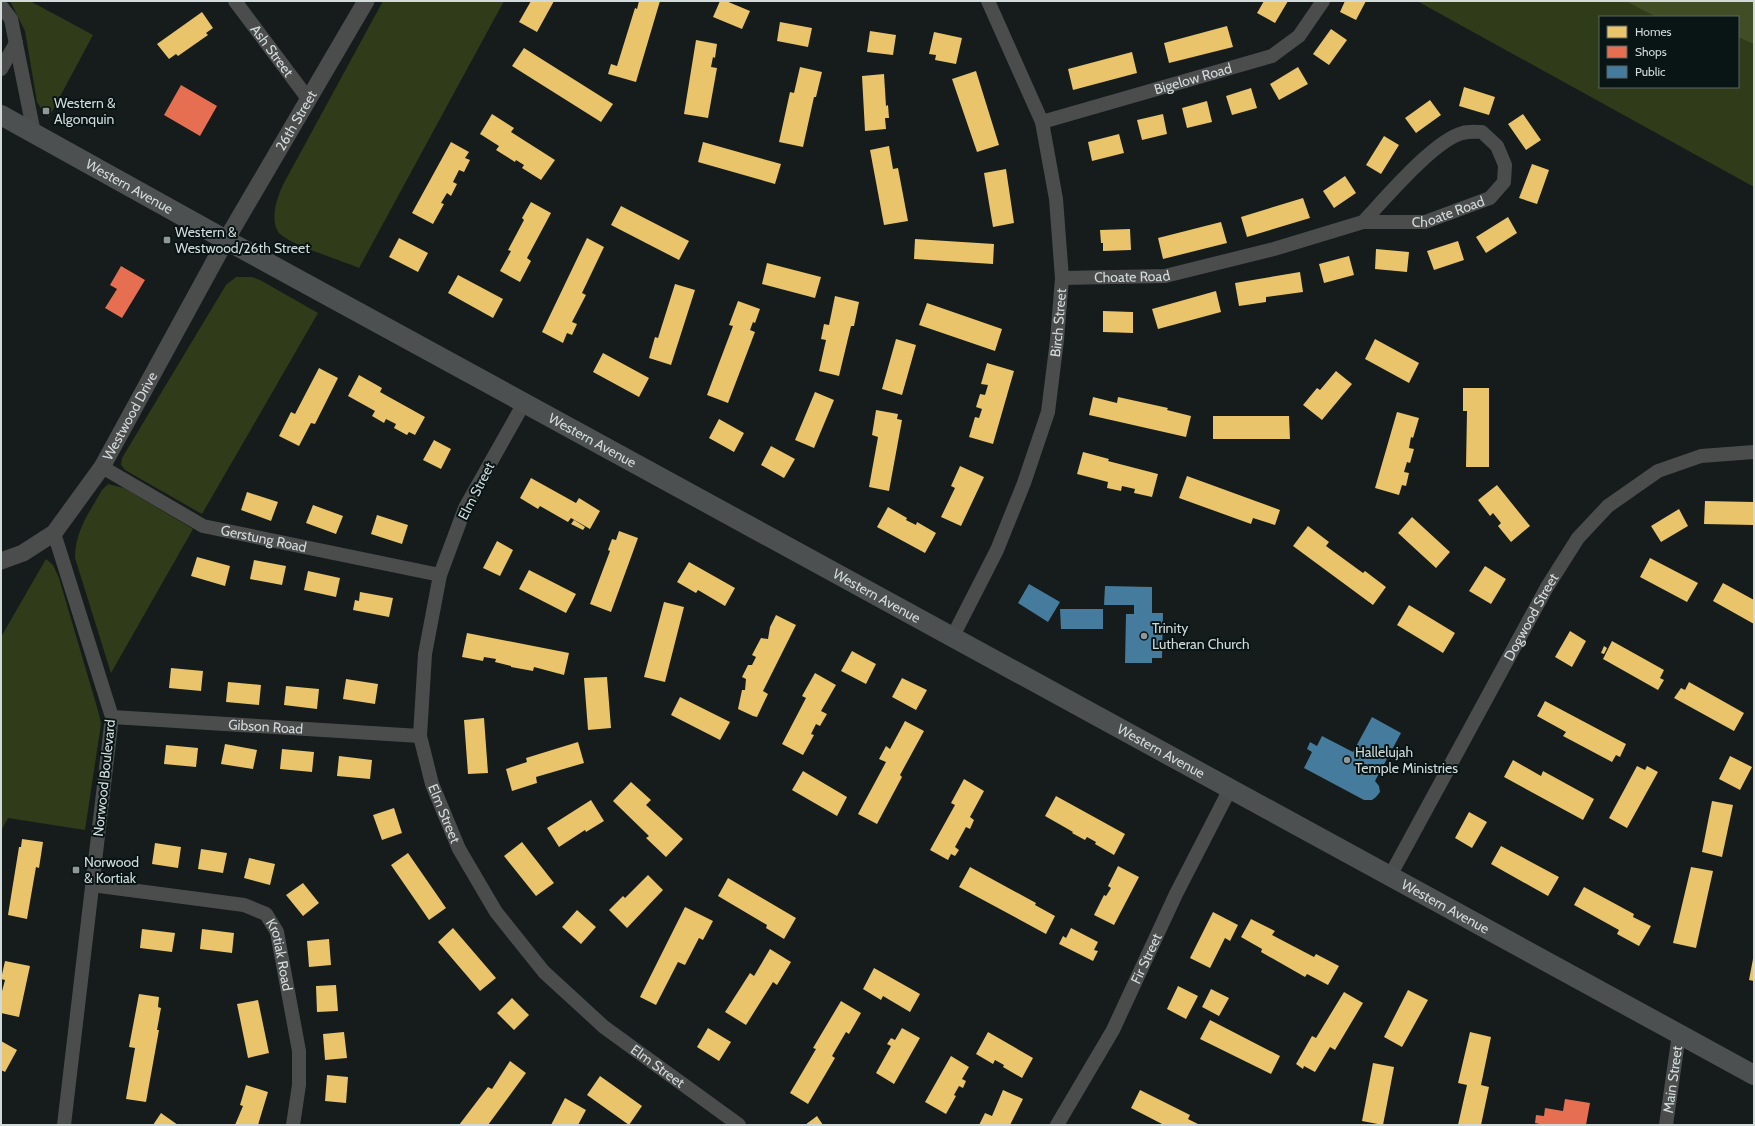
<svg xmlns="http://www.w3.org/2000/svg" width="1755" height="1126" font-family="Cabin,sans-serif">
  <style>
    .green { fill: #303b1a; fill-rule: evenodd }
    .forest { fill: #414e25 }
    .homes { fill: #e9c46a }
    .shops { fill: #e76f51 }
    .public { fill: #457b9d }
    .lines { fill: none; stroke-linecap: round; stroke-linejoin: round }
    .minor { stroke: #4b4d4d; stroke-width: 14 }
    .tertiary { stroke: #4b4d4d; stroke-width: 17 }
    .secondary { stroke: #4c5051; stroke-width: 20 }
    .poi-dot { fill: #909897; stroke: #091515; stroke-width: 1.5 }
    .labels { text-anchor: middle; stroke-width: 4; stroke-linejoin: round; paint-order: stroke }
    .street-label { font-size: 14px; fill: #d3dbda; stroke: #091515 }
    .poi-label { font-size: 14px; fill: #d3dbda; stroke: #091515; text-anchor: start }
  </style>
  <rect width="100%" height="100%" fill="#151c1b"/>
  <path class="green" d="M10,1H30L93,35L49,117L42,110L37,102L25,31Z
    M383,1H504L359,268C341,260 293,246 280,234C268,221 278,194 285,181Z
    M1417,1H1754V187ZM1600,17H1738V87H1600Z
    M236,277H252L260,280L318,313L202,514L125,470L121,465L122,458L226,285Z
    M108,484L124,488L193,529L111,673L75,558C75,531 89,513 102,490Z
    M46,559L53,565L59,578L99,714L101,724L85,830L8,818L1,831V637Z"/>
  <path class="forest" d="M1626,1H1754V44L1738,37V17H1656Z"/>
  <path class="homes" d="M531,1H554L537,32L519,22Z
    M639,1H660L636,82L608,74L611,64L617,66L635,8L637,9Z
    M720,1H726L750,11L742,29L713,17Z
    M1264,1H1288L1275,23L1257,13Z
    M1345,1H1366L1356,20L1340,12Z
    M202,12L213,28L206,33L208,35L178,56L176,54L169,59L157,44Z
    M780,22L812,28L808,47L777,41Z
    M1227,26L1233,47L1169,63L1164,43Z
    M1331,29L1347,40L1329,65L1313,54Z
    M870,31L896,35L893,55L867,52Z
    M934,32L962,38L956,64L935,60L936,55L929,54Z
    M696,40L717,44L715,58L713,57L711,67L717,68L708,118L684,114Z
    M524,48L613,104L601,122L512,66Z
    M1132,52L1137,73L1073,90L1068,69Z
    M800,67L822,72L816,97H814L803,147L779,142L790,92L794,93Z
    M1298,67L1308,84L1279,100L1270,84Z
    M976,71L999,145L977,152L952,79Z
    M884,74L886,106L888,105L889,118H885L886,129L865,131L862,76Z
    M1464,87L1495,97L1489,115L1459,106Z
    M1251,88L1257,108L1232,115L1226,96Z
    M1430,100L1441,115L1416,133L1405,118Z
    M1207,101L1212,122L1187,128L1182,108Z
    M492,114L514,128L511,132L555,160L541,180L522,168L524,165L516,160L515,162L496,150L499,146L480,134Z
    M1163,114L1167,134L1142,140L1137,120Z
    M1523,114L1541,140L1526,150L1508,124Z
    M1119,134L1124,153L1092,161L1088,142Z
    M1384,136L1399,145L1381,174L1366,165Z
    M451,142L469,152L465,158L470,160L464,172L459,170L453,182L457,184L451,196L447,193L441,203L444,204L433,224L412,213Z
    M703,142L781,164L775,184L698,162Z
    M889,146L893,169L898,168L908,221L884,225L870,150Z
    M1532,164L1549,170L1537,204L1519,198Z
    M1006,169L1014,223L993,227L984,173Z
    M1345,176L1356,193L1334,208L1323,191Z
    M1303,198L1310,218L1247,237L1241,217Z
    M531,202L551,213L527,258L531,261L520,282L500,271L511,251L508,250L524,220L522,218Z
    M621,206L689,241L679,260L611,225Z
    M1508,217L1517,233L1486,253L1476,237Z
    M1221,222L1227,243L1163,259L1158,238Z
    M1130,229L1131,250L1103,251V243H1101L1100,230Z
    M399,238L428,253L418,272L389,257Z
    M587,238L604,247L582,293L586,295L572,322L577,324L572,335L567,333L563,343L542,332Z
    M915,239L994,244L993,264L914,259Z
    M1458,241L1464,260L1434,270L1427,251Z
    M1376,249L1409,252L1407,272L1375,269Z
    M1349,256L1354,275L1324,283L1319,264Z
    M767,263L821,277L815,298L762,284Z
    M1300,272L1303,292L1266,297V302L1239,306L1235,283Z
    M458,275L503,299L493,318L448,293Z
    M675,284L695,290L671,365L649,358L655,337L658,338Z
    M1216,291L1221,312L1158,329L1152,309Z
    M835,296L859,302L854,326H851L839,376L819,371L826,340L821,339L824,324L829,325Z
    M738,301L760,309L755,323L753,322L750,330L755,332L728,403L707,395L733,326L729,325Z
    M927,303L1002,329L995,351L919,325Z
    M1103,311L1133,312V333L1103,332Z
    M896,339L916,345L902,395L882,389Z
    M1375,339L1419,363L1409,383L1365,359Z
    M603,353L649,378L639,397L593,372Z
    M987,363L1014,371L993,444L969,437L975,417L979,418L982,409L976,407L980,394L985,395L988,385L981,384Z
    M319,368L338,378L315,424L311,423L299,446L279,436L291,412L295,414Z
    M1336,371L1352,384L1322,420L1303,405L1317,388L1320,390Z
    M359,375L382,388L380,392L425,417L415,435L409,432L407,435L394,428L396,424L386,419L384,423L372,416L375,411L348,396Z
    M1463,388H1489V467H1466L1467,411H1463Z
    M815,392L834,400L814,448L795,440Z
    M1093,397L1117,403L1118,397L1168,408L1167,410L1191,416L1186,437L1089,415Z
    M876,410L898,414L897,419L902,420L889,491L869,487L878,437L872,435Z
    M1397,412L1419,418L1413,438L1411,437L1409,448L1414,449L1410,463L1407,462L1404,472L1409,473L1406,486L1402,485L1399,495L1375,488Z
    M1213,416H1289L1290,439H1213Z
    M719,419L744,433L734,452L709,438Z
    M434,440L451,449L441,469L423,460Z
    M771,446L795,459L784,478L761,465Z
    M1083,452L1109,459L1108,461L1158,474L1152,497L1134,493L1135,489L1122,486L1121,491L1107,488L1108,482L1077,474Z
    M960,466L984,477L961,526L941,517L955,488L951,486Z
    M1187,476L1280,510L1275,525L1253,518L1251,524L1179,498Z
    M531,478L576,503L579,498L600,511L590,529L571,518L568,522L540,506L538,509L520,498Z
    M1497,485L1530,526L1511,542L1498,526L1501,523L1493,513L1490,516L1478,500Z
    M247,492L278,502L271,521L241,510Z
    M1705,501L1754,502V525L1704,524Z
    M313,505L343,516L336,534L306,523Z
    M888,507L907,518L906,520L916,525L917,522L936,533L925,553L877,527Z
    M1679,509L1688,526L1661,542L1651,526Z
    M377,515L408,525L402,544L371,534Z
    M1412,517L1450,552L1436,568L1398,533Z
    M574,520L585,527L583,530L571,524Z
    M1308,526L1329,542L1326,546L1363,573L1365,571L1386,587L1373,605L1293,546Z
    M619,531L638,538L611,612L590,604L610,551L608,550L612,539L616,540Z
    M497,541L513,550L500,576L483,568Z
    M197,557L230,566L225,586L191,576Z
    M1650,558L1698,583L1687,602L1640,577Z
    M254,560L286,566L282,585L250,579Z
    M689,562L735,588L725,606L698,590L696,593L677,582Z
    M1485,566L1506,579L1491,604L1469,591Z
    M529,570L576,594L566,613L519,589Z
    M308,571L340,578L336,597L304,590Z
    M1723,583L1754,600V624L1713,601Z
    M360,592L393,598L389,617L353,610L355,600L359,601Z
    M664,602L684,607L665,682L644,677Z
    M1409,605L1455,633L1443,653L1397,625Z
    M776,615L796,625L763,691L768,694L757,717L753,716L738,709L742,690H745L746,679L742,677L748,665H752L756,657L752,655L761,638L768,639L770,627Z
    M1570,631L1586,641L1572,667L1555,657Z
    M467,633L569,653L564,675L534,667L533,671L511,667V666L495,662L496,659L484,657L483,661L462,657Z
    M1612,641L1664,670L1660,678L1664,680L1658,690L1603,659Z
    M1604,646L1607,648L1604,654L1601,653Z
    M852,651L876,664L866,684L841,671Z
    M171,668L203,671L201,691L169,688Z
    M815,673L836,685L821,711L827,714L820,726L816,724L811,734L814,735L803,755L782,744L806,698L802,696Z
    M607,677L611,728L588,730L584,678Z
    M902,678L927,690L916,710L892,697Z
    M346,679L378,684L375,704L343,699Z
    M228,682L261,685L259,705L226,702Z
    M1689,682L1744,713L1734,731L1674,698L1681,688L1685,690Z
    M286,686L319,689L317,709L284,705Z
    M680,697L730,722L720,740L671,715Z
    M1545,701L1626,744L1620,757L1616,755L1612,762L1563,736L1566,732L1537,716Z
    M484,718L488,773L468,774L464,720Z
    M905,721L924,731L900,775L902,777L877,824L858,814L886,762L879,759L886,746L890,749Z
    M578,742L584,763L536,777L537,783L512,791L506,769L527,762L526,758Z
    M225,744L257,750L253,769L221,764Z
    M166,745L198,748L196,767L164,764Z
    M282,749L314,752L312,772L280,769Z
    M339,756L372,760L370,779L337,776Z
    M1730,756L1752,767L1740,790L1719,779Z
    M1513,760L1541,776L1543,771L1594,799L1583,820L1504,777Z
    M1637,766L1645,770L1647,766L1658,772L1627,828L1609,818Z
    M803,771L847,797L837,816L792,790Z
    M964,779L984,791L970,817L974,820L970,829L966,827L955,847L959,850L955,856L951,854L948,860L930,850L955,805L951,803Z
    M631,782L651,800L646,805L683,839L666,857L646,838L649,836L613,801Z
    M1056,796L1125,834L1114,855L1095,844L1096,842L1087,837L1085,840L1072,833L1073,832L1045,816Z
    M591,800L604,821L586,832L585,830L559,847L547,828Z
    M1712,801L1733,805L1722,857L1702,852Z
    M394,808L402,833L382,840L373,815Z
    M1469,812L1487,822L1472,848L1455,838Z
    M22,839L43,842L39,868L36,867L27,919L8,915L19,847H21Z
    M522,842L554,883L536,896L504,856Z
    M155,843L181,847L178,868L152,864Z
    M1501,846L1559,877L1548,896L1491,864Z
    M201,849L227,853L223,873L198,869Z
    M408,853L446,908L429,920L391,865Z
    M249,858L275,864L270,885L244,878Z
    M1118,866L1139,877L1114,925L1094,915L1104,895L1106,896L1111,888L1108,886Z
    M970,867L1036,903L1035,905L1055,916L1046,934L959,887Z
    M1691,867L1713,871L1696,948L1673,943Z
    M648,875L663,890L627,928L609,910L623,896L625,898Z
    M728,878L796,918L784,939L766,928L767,925L718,896Z
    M303,883L319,903L303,916L286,895Z
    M1584,887L1634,914L1633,917L1651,926L1639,946L1617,934L1619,930L1574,905Z
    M685,907L713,921L703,940L699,938L685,965L678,962L656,1005L640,997Z
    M577,910L596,927L581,944L562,927Z
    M1213,912L1238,925L1230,941L1225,938L1210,968L1190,958Z
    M1251,919L1275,931L1272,935L1314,957L1316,954L1339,966L1328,985L1307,974L1305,977L1261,952L1262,949L1241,937Z
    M453,928L496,978L480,991L438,942Z
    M1071,928L1098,942L1094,950L1098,951L1093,961L1059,944L1063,936L1066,938Z
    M142,929L175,933L172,952L140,948Z
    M202,929L234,933L232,953L200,949Z
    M329,939L331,965L309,967L307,941Z
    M770,949L791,962L777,985L773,982L746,1025L725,1012L750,973L754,976Z
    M1753,959H1754V981L1749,980Z
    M5,961L30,966L19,1017L1,1013V995L5,980L1,979Z
    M874,968L920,994L910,1012L883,996L881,1000L863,989Z
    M336,985L338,1011L317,1012L316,986Z
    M1178,986L1198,996L1186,1019L1167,1009Z
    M1211,989L1229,998L1219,1016L1202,1007Z
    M1408,990L1428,1000L1402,1047L1384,1037Z
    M1344,992L1363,1003L1335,1050L1330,1047L1315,1072L1304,1066L1303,1069L1296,1064L1312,1036L1316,1038Z
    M139,994L159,997L158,1007L161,1008L157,1030H159L157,1041L146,1102L126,1099L135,1048L129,1047Z
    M512,998L529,1015L514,1030L497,1013Z
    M258,1000L269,1053L248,1058L237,1004Z
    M841,1001L861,1013L849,1034L846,1032L832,1056L835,1058L808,1104L790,1093L816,1049L813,1048Z
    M1210,1020L1280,1056L1271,1074L1200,1039Z
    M708,1028L731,1042L719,1061L697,1047Z
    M902,1028L920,1038L894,1084L876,1073L891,1046L887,1044L891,1038L895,1040Z
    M344,1032L347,1058L325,1060L323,1034Z
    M988,1032L1033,1058L1022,1078L1003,1067L1004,1065L995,1060L993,1064L976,1054Z
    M1470,1032L1491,1037L1481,1085L1489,1087L1481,1125H1458L1467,1085L1458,1083Z
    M1,1041L17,1050L5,1072L1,1070Z
    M951,1056L969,1067L962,1079L966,1081L963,1088L959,1086L954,1095L956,1096L946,1114L925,1102Z
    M510,1061L526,1073L488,1125H459L488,1087L492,1089Z
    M1373,1063L1394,1067L1383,1125L1362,1121Z
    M327,1075L348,1077L346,1103L325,1101Z
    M600,1076L642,1106L629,1125L587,1095Z
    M246,1085L268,1092L258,1125H235L243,1106L240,1105Z
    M1003,1090L1023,1099L1010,1125H979L985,1113L992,1116Z
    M1140,1090L1190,1115L1188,1119L1200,1125H1164L1131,1108Z
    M565,1098L586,1110L578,1125H551Z
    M161,1113L178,1125H153Z
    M817,1116L823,1125H805Z"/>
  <path class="shops" d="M181,85L217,106L200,136L164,115Z
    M121,266L145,280L122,318L105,308L117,289L110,285Z
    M1565,1099L1590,1103L1586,1125H1544L1535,1123L1536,1115L1544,1116L1545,1108L1563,1111Z"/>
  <path class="public" d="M1029,584L1060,602L1048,622L1018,603Z
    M1105,586L1152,587V613H1163L1162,658H1152V663H1125L1126,614H1134V605H1104Z
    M1060,609H1103V629H1061Z
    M1372,717L1401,733L1375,781L1379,786L1380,792L1376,797L1372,800H1364L1304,768L1312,752L1307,749L1310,742L1317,746L1322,736L1353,752Z"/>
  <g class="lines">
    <g class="minor">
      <path id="s1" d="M235,1L309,100"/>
      <path d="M1,6L11,19L34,133"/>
      <path d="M1,69L16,43"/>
      <path id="s2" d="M1042,122L1272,56L1299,36L1323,1"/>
      <path id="s3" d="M1062,278L1165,276L1274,249L1363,222H1425L1490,198L1504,182L1505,165L1497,146L1482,132C1476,132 1469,131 1463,133C1435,139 1384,200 1363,222"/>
      <path id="s4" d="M524,403L465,508L440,575L425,654L420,736L432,784L459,849L496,912L544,972L604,1027L739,1125"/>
      <path id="s5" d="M102,467L203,526L440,575"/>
      <path d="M54,533L112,717L64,1125"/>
      <path id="s6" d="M952,638L997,550L1024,483L1048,412L1057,340L1062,278L1056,199L1042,122L988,1"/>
      <path id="s7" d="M112,717L420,736"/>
      <path id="s8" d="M1390,876L1547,587L1578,538L1608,506L1658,471L1701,456L1754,452"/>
      <path id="s9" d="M92,885L244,905L266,914L277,932L299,1051V1085L293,1125"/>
      <path id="s10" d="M1057,1125L1113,1030L1176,894L1230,789"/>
      <path id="s11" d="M1666,1125L1679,1034"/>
    </g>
    <path class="tertiary" id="s12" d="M1,561L23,553L54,533L102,467L226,240L366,1"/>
    <path class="secondary" id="s13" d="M1,115L226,240L1754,1075"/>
  </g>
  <g class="poi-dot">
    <rect x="42" y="107" width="8" height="8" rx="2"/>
    <rect x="163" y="236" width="8" height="8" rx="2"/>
    <circle cx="1144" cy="636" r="4"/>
    <circle cx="1347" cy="760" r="4"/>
    <rect x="72" y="866" width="8" height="8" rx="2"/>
  </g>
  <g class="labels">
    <g class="street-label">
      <text dy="5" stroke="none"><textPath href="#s1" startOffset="62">Ash Street</textPath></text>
      <text dy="5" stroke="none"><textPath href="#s2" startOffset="157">Bigelow Road</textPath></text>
      <text dy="5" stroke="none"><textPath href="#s12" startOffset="539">26th Street</textPath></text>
      <text dy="5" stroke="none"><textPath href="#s13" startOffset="147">Western Avenue</textPath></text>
      <text dy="5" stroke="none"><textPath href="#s3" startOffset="395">Choate Road</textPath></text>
      <text dy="5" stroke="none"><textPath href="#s3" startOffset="70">Choate Road</textPath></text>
      <text dy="5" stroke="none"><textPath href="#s6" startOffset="336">Birch Street</textPath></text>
      <text dy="5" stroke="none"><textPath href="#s12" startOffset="200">Westwood Drive</textPath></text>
      <text dy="5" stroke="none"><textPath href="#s13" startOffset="675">Western Avenue</textPath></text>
      <text transform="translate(476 491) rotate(-63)" y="5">Elm Street</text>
      <text dy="5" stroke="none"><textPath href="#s5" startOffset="179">Gerstung Road</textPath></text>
      <text dy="5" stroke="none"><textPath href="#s13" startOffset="999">Western Avenue</textPath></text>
      <text dy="5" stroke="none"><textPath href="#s8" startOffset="295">Dogwood Street</textPath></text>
      <text dy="5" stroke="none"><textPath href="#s7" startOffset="154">Gibson Road</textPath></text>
      <text dy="5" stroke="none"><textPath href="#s13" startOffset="1323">Western Avenue</textPath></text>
      <text transform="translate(104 778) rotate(-84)" y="5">Norwood Boulevard</text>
      <text dy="5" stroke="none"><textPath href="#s4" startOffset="436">Elm Street</textPath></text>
      <text dy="5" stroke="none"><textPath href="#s13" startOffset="1647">Western Avenue</textPath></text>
      <text dy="5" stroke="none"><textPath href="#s9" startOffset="221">Krotiak Road</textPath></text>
      <text dy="5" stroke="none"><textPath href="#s10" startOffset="189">Fir Street</textPath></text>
      <text dy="5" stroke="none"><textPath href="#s4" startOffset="772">Elm Street</textPath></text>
      <text dy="5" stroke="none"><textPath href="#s11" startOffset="46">Main Street</textPath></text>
    </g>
    <g class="poi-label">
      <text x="54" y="108">Western &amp;<tspan x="54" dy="16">Algonquin</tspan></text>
      <text x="175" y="237">Western &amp;<tspan x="175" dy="16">Westwood/26th Street</tspan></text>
      <text x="1152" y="633">Trinity<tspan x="1152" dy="16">Lutheran Church</tspan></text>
      <text x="1355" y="757">Hallelujah<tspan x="1355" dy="16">Temple Ministries</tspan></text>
      <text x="84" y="867">Norwood<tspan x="84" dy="16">&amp; Kortiak</tspan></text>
    </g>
  </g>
  <rect width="1755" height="1126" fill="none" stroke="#d3dbda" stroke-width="4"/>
  <rect x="1599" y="16" width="140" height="72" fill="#091515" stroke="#5a6464"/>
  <rect x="1607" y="26" width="20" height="12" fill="#e9c46a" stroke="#5a6464"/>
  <text x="1635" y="36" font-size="12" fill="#d3dbda">Homes</text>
  <rect x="1607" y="46" width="20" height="12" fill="#e76f51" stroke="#5a6464"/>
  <text x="1635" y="56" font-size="12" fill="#d3dbda">Shops</text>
  <rect x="1607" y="66" width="20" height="12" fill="#457b9d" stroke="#5a6464"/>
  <text x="1635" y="76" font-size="12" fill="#d3dbda">Public</text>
</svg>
